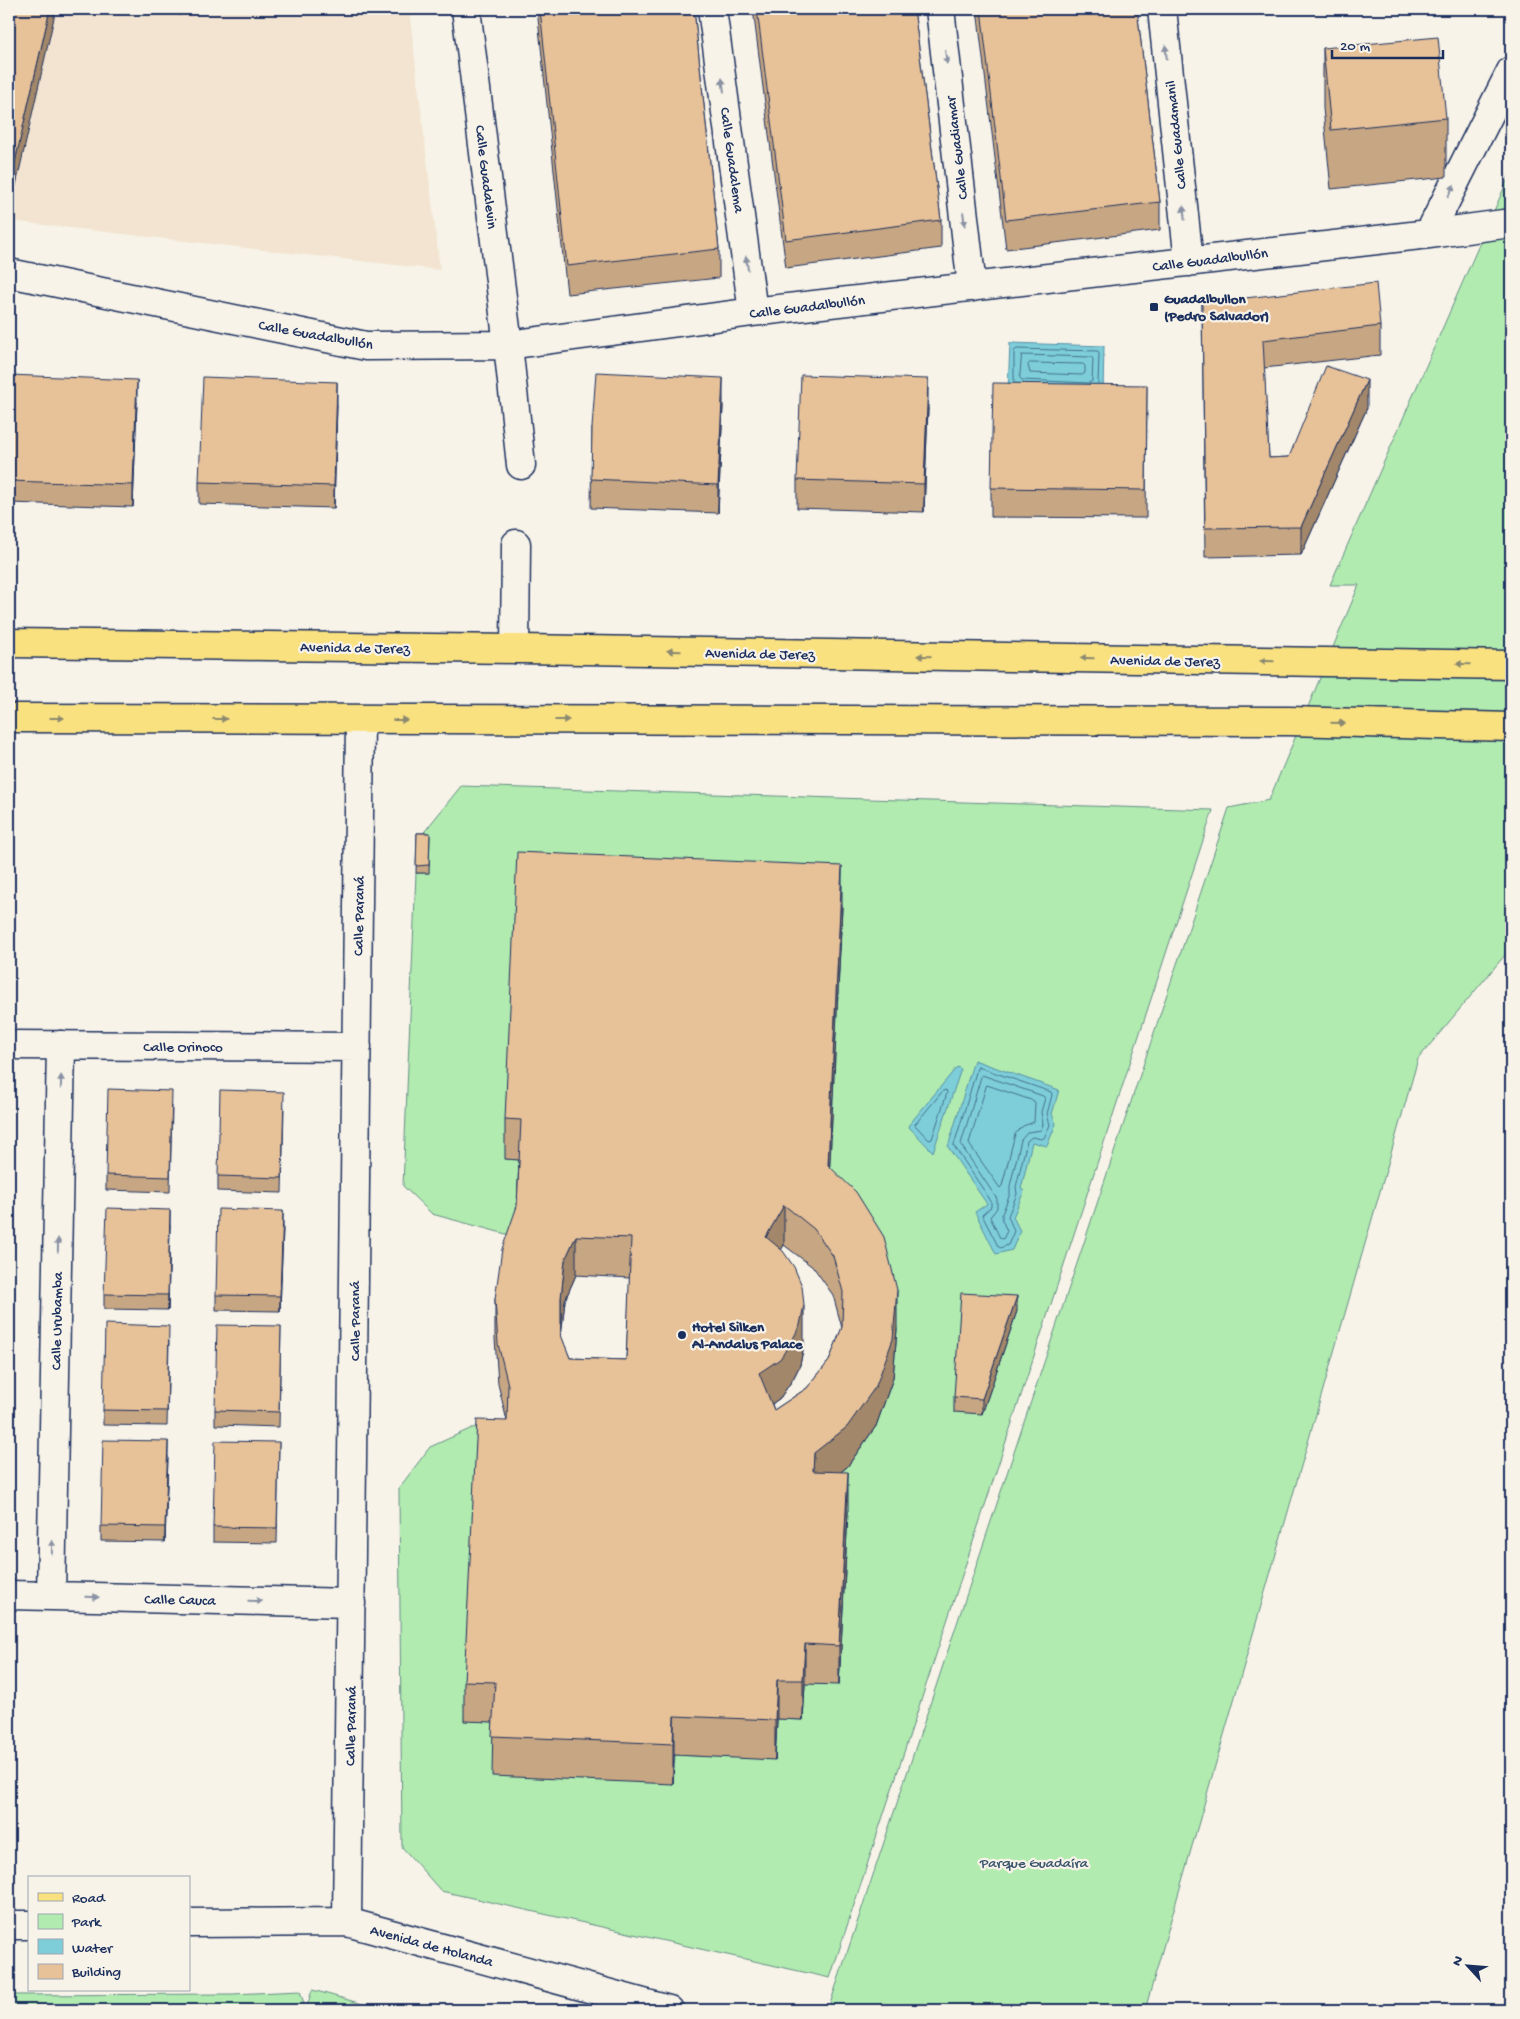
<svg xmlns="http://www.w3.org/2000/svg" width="1520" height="2019" font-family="'Gochi Hand',sans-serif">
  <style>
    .built { fill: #f2e4d0 }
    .green { fill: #b1ebaf; stroke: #668d86 }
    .water { fill: #7eced9; stroke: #568ea8 }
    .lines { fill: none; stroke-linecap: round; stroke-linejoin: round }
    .shore { stroke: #436f8f; stroke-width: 1 }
    .street-casing { stroke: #1b2f5e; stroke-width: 31 }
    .primary-casing { stroke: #1b2f5e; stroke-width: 31 }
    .street { stroke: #f7f3e8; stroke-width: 28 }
    .primary { stroke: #fae180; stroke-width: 28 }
    .wall { fill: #c7a683; stroke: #1b2f5e; fill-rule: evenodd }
    .shaded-wall { fill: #a2876a; stroke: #1b2f5e }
    .building { fill: #e7c198; stroke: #1b2f5e; fill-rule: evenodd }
    .oneway { fill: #8991a3 }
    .oneway2 { fill: #8a886f }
    .poi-dot { fill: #1b2f5e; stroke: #f7f3e8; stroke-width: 2 }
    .labels { text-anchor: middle; stroke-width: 4.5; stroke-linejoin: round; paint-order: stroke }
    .street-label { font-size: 15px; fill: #1b2f5e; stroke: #f7f3e8 }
    .poi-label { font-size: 15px; font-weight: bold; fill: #1b2f5e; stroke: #f7f3e8; text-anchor: start }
    .park-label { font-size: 15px; fill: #39556e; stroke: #f7f3e8 }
  </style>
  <rect width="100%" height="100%" fill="#f7f3e8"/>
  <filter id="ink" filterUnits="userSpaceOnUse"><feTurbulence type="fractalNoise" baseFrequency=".02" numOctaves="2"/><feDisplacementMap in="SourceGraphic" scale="10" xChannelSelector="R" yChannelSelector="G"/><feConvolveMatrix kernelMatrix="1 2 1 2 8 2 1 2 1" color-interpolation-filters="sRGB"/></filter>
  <g filter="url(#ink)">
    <path class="built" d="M9,9H409L440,270L9,221Z"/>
    <path class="green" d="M1511,172V954L1505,955L1418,1059L1145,2010H828L1229,808L1269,800L1359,585H1330Z
      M461,786L1213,810L830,1978L441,1891L402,1847L399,1488L430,1447L472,1428L508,1424L464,1720L495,1722L673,1784L675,1755L775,1759L777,1719L803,1720L814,1493L847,1467L876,1426L828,1204L842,906L505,1159L521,1160L517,1237L432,1214L403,1186L416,873H429L417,841Z
      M312,1990L320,1992L384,2010H306Z
      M300,1991L306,2010H9V1995L232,1994Z"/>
    <path class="water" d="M1010,343L1104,346L1103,394L1008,391Z
      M974,1060L1059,1090L1052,1114L1056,1124L1047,1146L1032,1142L1021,1189L1024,1191L1013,1217L1020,1231L1012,1250L996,1254L975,1212L987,1204L948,1147Z
      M957,1067L961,1069L933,1152L908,1126Z"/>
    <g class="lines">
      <path class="shore" d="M1022,355L1091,357L1093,359L1092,381L1089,383L1022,380L1020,378Z
        M1030,363L1083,364L1085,366V373L1082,375L1030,373L1028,365Z
        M1014,382V351L1017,349L1098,351L1099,354L1098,383
        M978,1067L1051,1092L1052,1095L1047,1114L1050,1125L1044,1138L1042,1139L1032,1137L1027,1141L1016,1187L1017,1194L1008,1216L1014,1231L1008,1245L1000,1248L998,1246L982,1215L991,1207V1201L954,1146Z
        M982,1075L1043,1096L1045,1098L1041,1112L1043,1124L1041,1130L1028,1132L1021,1140L1010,1186V1194L1002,1214V1220L1007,1231L1003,1239L1000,1238L990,1217L997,1208V1199L961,1145Z
        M987,1085L1034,1101L1035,1103L1034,1122L1023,1126L1015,1134L1002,1186L1000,1188L969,1144Z
        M943,1091L946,1090L947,1093L932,1139L929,1140L915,1125Z"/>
      <g class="street-casing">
        <path id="street" d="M466,9L508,345L521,465
          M712,9L753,312
          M940,9L972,287
          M1162,9L1189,262
          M1429,234L1511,71
          M9,273L366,346L508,345L753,312L1429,234L1511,223
          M515,649L516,544
          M9,1045L357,1047
          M9,1595L351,1603
          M51,1596L61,1045
          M347,1922L360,720
          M189,1923L347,1922L669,2010
          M9,1925H29"/>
      </g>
      <g class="primary-casing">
        <path id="primary" d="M9,643L521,649L1511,665
          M9,718L1289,721L1511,727"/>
      </g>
      <use href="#street" class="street"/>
      <use href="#primary" class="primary"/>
    </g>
    <path class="wall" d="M152,9H182L180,15Z
      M537,9H694L719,249V278L567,294Z
      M753,9H914L941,220V248L786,268Z
      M977,9H1137L1160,202V230L1006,249Z
      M1323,48L1446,118V177L1331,189L1323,108Z
      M1202,303L1380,326V355L1264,368L1269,458L1289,457L1367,408L1301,555L1205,557Z
      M9,375L137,402L133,507L9,503Z
      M1147,385L1146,518L991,517V488Z
      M337,404L334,508L199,504V482Z
      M723,406L718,513L591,508L592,428Z
      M928,408L924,512L797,508V480Z
      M417,833H430L429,873H416Z
      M842,906L829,1167L897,1329L893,1378L876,1426L847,1467L840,1472L848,1512L839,1685L805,1684L803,1720L777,1719L775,1760L674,1755L673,1784L492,1776L493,1722L464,1721V1681L507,1421L498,1384L495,1338V1299L517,1206L519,1160L505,1159V1119ZM784,1245L814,1268L833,1295L842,1328L829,1361L807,1388L774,1410L772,1404L780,1398L793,1379L800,1365L804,1345L781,1250ZM576,1275L630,1278L626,1360L570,1358L561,1336L565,1300Z
      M172,1106L170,1192L106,1190V1175Z
      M284,1107L282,1193L218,1191V1176Z
      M170,1225L168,1310L104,1309V1294Z
      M283,1226L280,1311L216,1310V1295Z
      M1017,1311L982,1414L954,1412V1397Z
      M281,1326L279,1427L215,1425V1410Z
      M169,1341L167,1426L103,1425V1410Z
      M279,1442L277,1543L213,1542V1527Z
      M168,1456L165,1542L101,1541V1526Z"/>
    <path class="shaded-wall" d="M50,9H56L9,216V188Z
      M723,378V406L718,513V485Z
      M928,379V408L924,512V484Z
      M137,380V402L133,507V485Z
      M1367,380V408L1301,555V527Z
      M337,382V404L334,508V486Z
      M842,866V906L828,1204V1165Z
      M784,1205V1245L766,1277V1237Z
      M170,1210V1225L168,1310V1295Z
      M283,1211V1226L280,1311V1296Z
      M576,1236V1275L565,1300L561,1338V1298L565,1260Z
      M897,1290V1329L893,1378L876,1426L847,1467L814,1493L813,1471L814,1453Z
      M1017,1296V1311L982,1414V1399Z
      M804,1305V1345L800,1365L793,1379L780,1398L759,1413V1373Z
      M168,1441V1456L165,1542V1527Z
      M848,1472V1512L839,1685V1646Z
      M805,1644V1684L803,1720V1680Z
      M777,1680V1719L775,1760V1720Z
      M674,1716V1755L673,1784V1744Z"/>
    <path class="building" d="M9,9H50L9,188Z
      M540,9H694L719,249L567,266Z
      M757,9H914L941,220L786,240Z
      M981,9H1137L1160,202L1006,220Z
      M1438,37L1446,118L1331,130L1323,48Z
      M1376,283L1380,326L1263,340L1269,458L1289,457L1326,366L1367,380L1301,527L1205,528L1202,303Z
      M596,372L723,378L718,485L591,479L592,428Z
      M9,375L137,380L133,485L9,481Z
      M801,375L928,379L924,484L797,480Z
      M203,377L337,382L334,486L199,482Z
      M993,383L1147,385L1146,490L991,488Z
      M417,833H430L429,865L416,866Z
      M517,852L842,866L828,1165L856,1192L884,1237L897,1290L893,1339L876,1386L847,1427L814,1453L813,1471L848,1472L839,1646L805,1644L803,1680H777L775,1720L674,1716L673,1744L492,1736L495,1682L464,1681L477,1420L507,1421L508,1385L498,1344L495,1299L502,1249L517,1206L521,1120L505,1119ZM784,1205L814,1229L833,1256L843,1292L842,1327L829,1361L807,1388L774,1410L759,1373L780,1359L793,1339L800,1325L804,1305L802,1286L794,1267L783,1251L766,1237ZM576,1236L631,1238L626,1360L570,1358L561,1335V1298L565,1260Z
      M108,1089L172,1091L170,1177L106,1175Z
      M220,1090L284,1092L282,1178L218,1176Z
      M9,1092H11L9,1157Z
      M107,1208L170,1210L168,1295L104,1294Z
      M218,1209L283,1211L280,1296L216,1295Z
      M961,1293L1017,1296L982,1399L954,1397Z
      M105,1324L169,1326L167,1411L103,1410Z
      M217,1325L281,1326L279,1412L215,1410Z
      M103,1440L168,1441L165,1527L101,1526Z
      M215,1441L279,1442L277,1528L213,1527Z"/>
    <defs><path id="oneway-solid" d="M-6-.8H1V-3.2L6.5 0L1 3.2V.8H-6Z" transform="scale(1.25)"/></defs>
    <g class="oneway">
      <use href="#oneway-solid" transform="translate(1166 52) rotate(-96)"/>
      <use href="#oneway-solid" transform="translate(946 57) rotate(83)"/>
      <use href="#oneway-solid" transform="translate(723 85) rotate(-98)"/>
      <use href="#oneway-solid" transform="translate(1451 191) rotate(-63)"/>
      <use href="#oneway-solid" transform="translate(1184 213) rotate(-96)"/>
      <use href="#oneway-solid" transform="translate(964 219) rotate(83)"/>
      <use href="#oneway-solid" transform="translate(747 263) rotate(-98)"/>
      <use href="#oneway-solid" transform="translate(61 1082) rotate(-89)"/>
      <use href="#oneway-solid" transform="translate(58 1245) rotate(-89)"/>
      <use href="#oneway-solid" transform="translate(52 1547) rotate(-89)"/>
      <use href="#oneway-solid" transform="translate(92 1597) rotate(1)"/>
      <use href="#oneway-solid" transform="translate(255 1601) rotate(1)"/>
    </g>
    <g class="oneway2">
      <use href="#oneway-solid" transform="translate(674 651) rotate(-179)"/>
      <use href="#oneway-solid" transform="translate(924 656) rotate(-179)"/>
      <use href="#oneway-solid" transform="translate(1087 658) rotate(-179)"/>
      <use href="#oneway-solid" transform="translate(1267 661) rotate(-179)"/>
      <use href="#oneway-solid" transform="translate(1463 664) rotate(-179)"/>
      <use href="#oneway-solid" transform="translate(57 718)"/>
      <use href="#oneway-solid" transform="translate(220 719)"/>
      <use href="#oneway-solid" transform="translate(400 720)"/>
      <use href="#oneway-solid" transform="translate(562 720)"/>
      <use href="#oneway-solid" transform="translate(1338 723) rotate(1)"/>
    </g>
  </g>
  <g class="poi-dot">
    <rect x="1149" y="302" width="10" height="10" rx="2.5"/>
    <circle cx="682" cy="1335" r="5"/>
  </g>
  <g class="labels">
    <g class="street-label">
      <text transform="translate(1175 135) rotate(-96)" y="5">Calle Guadamanil</text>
      <text transform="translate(956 148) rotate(-97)" y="5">Calle Guadiamar</text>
      <text transform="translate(733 160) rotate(82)" y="5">Calle Guadalema</text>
      <text transform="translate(487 177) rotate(83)" y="5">Calle Guadalevin</text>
      <text transform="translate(1210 259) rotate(-7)" y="5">Calle Guadalbullón</text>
      <text transform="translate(807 306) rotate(-7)" y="5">Calle Guadalbullón</text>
      <text transform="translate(316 334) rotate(10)" y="5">Calle Guadalbullón</text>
      <text transform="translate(355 647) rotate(1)" y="5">Avenida de Jerez</text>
      <text transform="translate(760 653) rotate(1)" y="5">Avenida de Jerez</text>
      <text transform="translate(1165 660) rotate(1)" y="5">Avenida de Jerez</text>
      <text transform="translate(358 916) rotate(-89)" y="5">Calle Paraná</text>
      <text x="183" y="1051">Calle Orinoco</text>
      <text transform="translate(56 1321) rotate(-89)" y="5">Calle Urubamba</text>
      <text transform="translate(354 1321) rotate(-90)" y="5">Calle Paraná</text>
      <text transform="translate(180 1599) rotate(1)" y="5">Calle Cauca</text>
      <text transform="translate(350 1726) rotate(-89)" y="5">Calle Paraná</text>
      <text transform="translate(432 1945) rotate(15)" y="5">Avenida de Holanda</text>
    </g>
    <g class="poi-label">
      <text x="1164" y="303">Guadalbullon<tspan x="1164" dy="17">(Pedro Salvador)</tspan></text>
      <text x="692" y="1331">Hotel Silken<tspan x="692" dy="17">Al-Andalus Palace</tspan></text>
    </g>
    <g class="park-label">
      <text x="1034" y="1867">Parque Guadaíra</text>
    </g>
  </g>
  <rect width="1520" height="2019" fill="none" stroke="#f7f3e8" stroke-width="30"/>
  <rect x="15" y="15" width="1490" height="1989" fill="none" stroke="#1b2f5e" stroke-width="2" filter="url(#ink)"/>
  <rect x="28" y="1876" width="162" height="115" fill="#f7f3e8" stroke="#9fa5b1"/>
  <rect x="38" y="1893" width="25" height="8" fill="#fae180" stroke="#9fa5b1"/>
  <text x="72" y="1902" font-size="15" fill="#1b2f5e">Road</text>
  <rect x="38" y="1914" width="25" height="15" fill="#b1ebaf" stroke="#9fa5b1"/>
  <text x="72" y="1926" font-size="15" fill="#1b2f5e">Park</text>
  <rect x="38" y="1939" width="25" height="15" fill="#7eced9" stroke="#9fa5b1"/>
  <text x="72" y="1952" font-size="15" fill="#1b2f5e">Water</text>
  <rect x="38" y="1964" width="25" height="15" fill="#e7c198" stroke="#9fa5b1"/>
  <text x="72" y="1976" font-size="15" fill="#1b2f5e">Building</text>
  <g transform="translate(1468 1966) rotate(296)" stroke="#f7f3e8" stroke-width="4" paint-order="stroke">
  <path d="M0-4L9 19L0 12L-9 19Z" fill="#1b2f5e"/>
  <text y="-8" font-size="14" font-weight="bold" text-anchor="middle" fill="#1b2f5e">N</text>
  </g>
  <path d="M1332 50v8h111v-8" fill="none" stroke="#1b2f5e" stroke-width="2.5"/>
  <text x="1340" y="50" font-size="15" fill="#1b2f5e" stroke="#f7f3e8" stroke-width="4" paint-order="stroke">20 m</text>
</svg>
